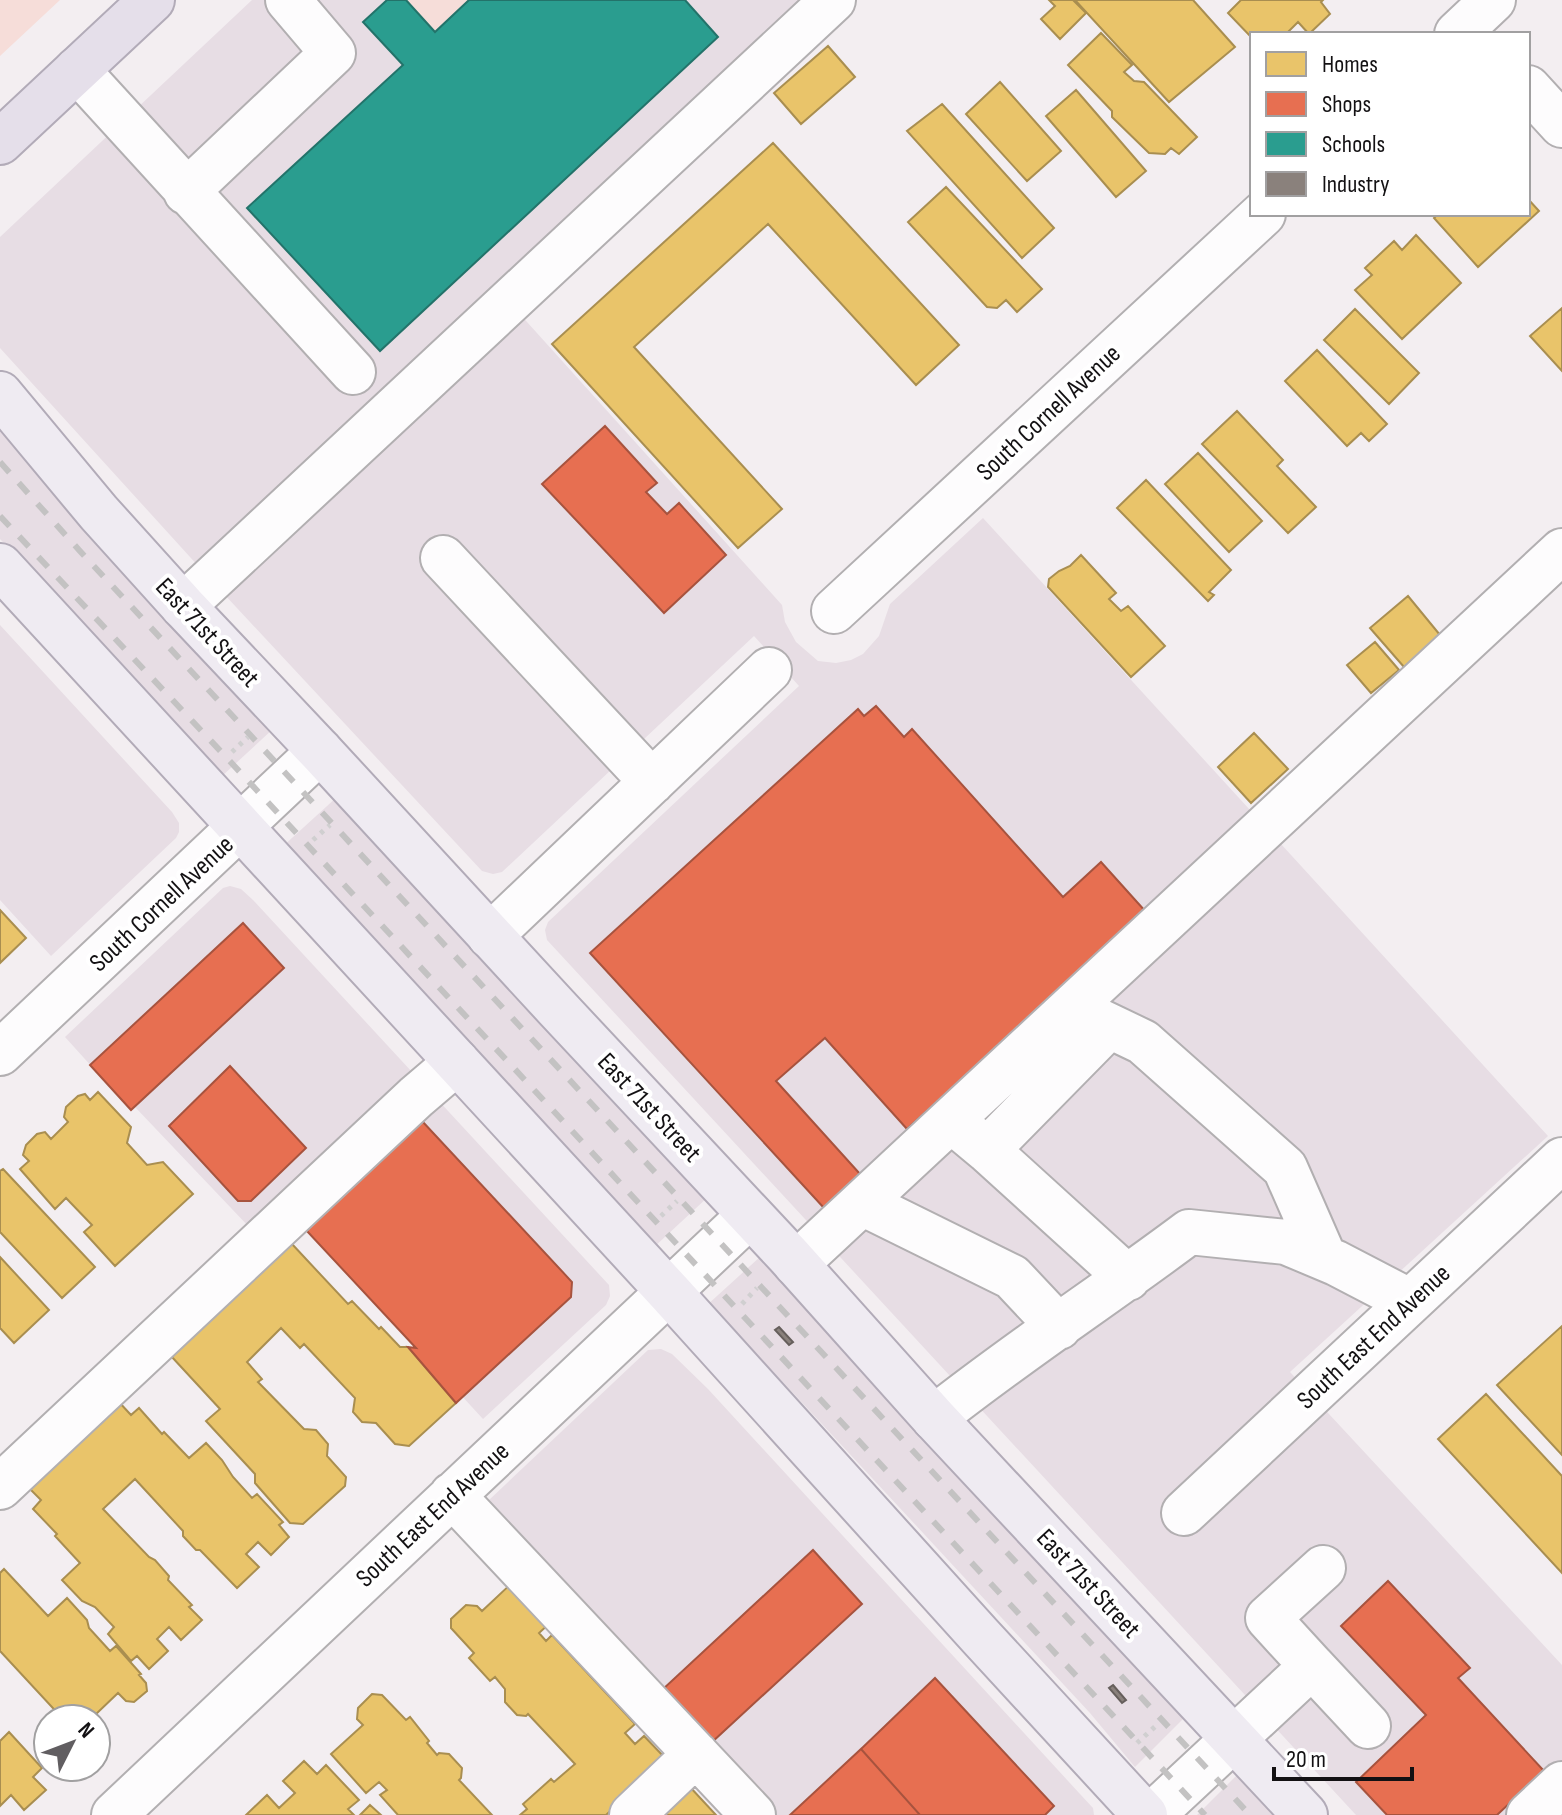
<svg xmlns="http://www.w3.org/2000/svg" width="1562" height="1815" font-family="'Sofia Sans Condensed',sans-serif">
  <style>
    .built { fill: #e7dde4 }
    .green { fill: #f6ddd9 }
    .homes { fill: #e9c46a; stroke: #a98e50; stroke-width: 2 }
    .shops { fill: #e76f51; stroke: #a7533e; stroke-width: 2 }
    .schools { fill: #2a9d8f; stroke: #23736a; stroke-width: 2 }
    .industry { fill: #8a817c; stroke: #665f5c; stroke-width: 2 }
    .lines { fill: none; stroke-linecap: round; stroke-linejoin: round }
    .minor-casing { stroke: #b2afb1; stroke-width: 48 }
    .major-casing { stroke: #b2abb8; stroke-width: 48 }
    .highway-casing { stroke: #b2abb8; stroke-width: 48 }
    .path { stroke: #d0cfd0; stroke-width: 5; stroke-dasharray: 4 6; stroke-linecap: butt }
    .minor { stroke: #fdfcfd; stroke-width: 44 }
    .major { stroke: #efebf2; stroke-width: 44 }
    .highway { stroke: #e5dfea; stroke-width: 44 }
    .rail { stroke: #c3c2c2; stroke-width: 6; stroke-dasharray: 14 14; stroke-linecap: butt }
    .labels { text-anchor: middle; stroke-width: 8; stroke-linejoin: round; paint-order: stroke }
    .street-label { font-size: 26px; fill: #131113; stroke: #fff }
  </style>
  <rect width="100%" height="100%" fill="#f3eef1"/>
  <path class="built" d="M252,0H832L509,302L782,605L785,622L796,642L818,661L836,663L851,660L863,654L879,636L890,604L983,518L1548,1136L1290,1372L1562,1665V1815H1356L547,940L545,930L548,922L799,686L754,636L502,872L493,874L482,871L210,579L0,348V237Z
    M0,427L63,505L240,697L274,728L221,777L205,761L164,711L0,539Z
    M0,625L172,812L179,823V832L176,838L51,956L0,900Z
    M338,796L379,847L654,1144L709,1196L652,1249L600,1183L342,905L281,848Z
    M230,886L241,889L253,900L609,1285L610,1296L606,1305L483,1419L282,1201L251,1229L135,1107L131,1110L65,1037L223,888Z
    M761,1256L781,1277L811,1315L1150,1680L1187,1715L1135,1767L1090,1713L757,1354L706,1306Z
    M661,1349L672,1354L708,1389L1080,1794L1093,1808L1094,1815H753L472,1516L648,1350Z
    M1239,1773L1276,1815H1197Z"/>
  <path class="green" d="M0,0H60L0,56Z
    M406,0H469L435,32Z"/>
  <path class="homes" d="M1049,0H1073L1086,13L1060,39L1041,19L1055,6Z
    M1075,0H1193L1235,47L1169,102Z
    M1241,0H1323L1321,2L1330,14L1309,34L1298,22L1286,34H1252V38L1228,13Z
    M1101,33L1132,65L1124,72L1134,81L1144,82L1197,137L1179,154L1171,148L1165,154L1149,153L1112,117V111L1068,65Z
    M828,46L855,77L801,124L774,93Z
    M1000,82L1061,151L1027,181L966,114Z
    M1076,90L1146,171L1116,197L1046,116Z
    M942,104L1054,228L1022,258L907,131Z
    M773,143L959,345L916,385L768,224L634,347L782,509L738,548L552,344Z
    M946,187L1042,289L1017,312L1006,300L997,308L987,307L908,222Z
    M1528,199L1539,211L1478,267L1434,218L1438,214H1528Z
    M1416,235L1461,283L1402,339L1355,290L1372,275L1365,268L1394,241L1402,250Z
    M1562,308V371L1530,336Z
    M1355,309L1419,373L1389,404L1324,340Z
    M1317,350L1387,424L1369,441L1361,433L1347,446L1285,381Z
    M1237,411L1283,460L1277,466L1316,507L1288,533L1202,444Z
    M1198,453L1262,521L1229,552L1165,484Z
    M1146,480L1231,570L1209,592L1214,595L1208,601L1117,508Z
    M1081,555L1116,593L1109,599L1121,611L1128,606L1165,646L1131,677L1048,587L1049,579L1059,571L1070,566Z
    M1408,596L1440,635L1404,667L1370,628Z
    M1375,642L1399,670L1371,693L1347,665Z
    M1254,733L1288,769L1251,803L1218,767Z
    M0,910L26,938L0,963Z
    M98,1092L131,1127L127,1143L147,1165L163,1162L193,1194L115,1266L84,1232L92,1225L66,1198L55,1209L20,1169L29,1161L23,1155L26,1145L37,1134L45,1132L51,1139L68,1122L64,1117L66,1107L78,1096L85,1094L90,1100Z
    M3,1169L95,1267L62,1298L0,1232V1171Z
    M292,1244L348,1304L352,1301L379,1329L381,1327L400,1347H408L456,1403L409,1446L395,1444L376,1423L362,1422L353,1412L355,1398L304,1344L300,1348L281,1328L247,1362L262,1379L258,1382L304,1429L316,1430L328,1444L327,1456L346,1477L345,1486L303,1524L290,1523L255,1483V1474L206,1421L220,1409L171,1356Z
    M0,1257L49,1310L14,1343L0,1328Z
    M1562,1326V1455L1497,1385Z
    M1486,1394L1562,1476V1573L1438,1439Z
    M118,1401L131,1415L139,1408L162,1434L164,1432L189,1458L206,1443L222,1460L233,1477L252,1498L257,1494L283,1522L279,1525L289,1537L271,1555L258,1542L246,1554L259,1567L237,1588L200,1550H196L183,1536V1531L135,1479L103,1509L149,1557L155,1560L169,1576L168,1580L192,1605L189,1607L202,1620L181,1640L169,1627L157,1639L168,1651L149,1669L137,1656L131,1661L108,1634L114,1627L95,1607L82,1601L62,1580L80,1563L55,1536L57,1534L33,1509L41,1500L27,1486Z
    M4,1569L48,1616L67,1598L87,1620L89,1628L110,1651L116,1646L141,1674L139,1675L146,1683L147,1691L134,1702L126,1701L118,1693L95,1715L102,1723L104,1732L96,1739V1719H63L0,1651V1573Z
    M514,1581L551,1622L539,1633L546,1641L552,1635L635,1724L625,1733L635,1744L644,1736L666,1759L606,1815H520L527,1809L523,1804L551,1779L554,1782L575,1764L528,1714L526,1716L517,1715L505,1702V1689L495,1677L490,1681L469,1658L474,1653L451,1628V1619L466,1605L477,1606L482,1611Z
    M372,1694L382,1695L406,1720L410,1717L429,1741L427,1743L437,1755L439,1753L449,1754L462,1768L461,1778L459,1780L492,1815H398L380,1795L387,1790L379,1782L366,1793L331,1754L363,1725L357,1719L358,1708Z
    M9,1732L42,1768L33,1777L46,1790L24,1810L11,1795L0,1806V1741Z
    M304,1761L317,1774L326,1765L359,1800L348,1809L354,1815H246L267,1795L279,1808L295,1793L283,1781Z
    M690,1787L716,1815H660Z
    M370,1805L381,1815H360Z"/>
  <path class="shops" d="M605,426L657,483L646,492L667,514L679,503L726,555L664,613L542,484Z
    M876,706L904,737L912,729L1063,897L1101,862L1146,912L907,1129L825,1038L776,1081L860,1174L824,1208L590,953L858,709L864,716Z
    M243,923L284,968L131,1110L90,1065Z
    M230,1066L306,1148L251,1201H238L169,1126Z
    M422,1121L572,1282L571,1297L456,1403L408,1347L416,1348L306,1230Z
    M813,1550L862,1604L711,1743L662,1690Z
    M1388,1581L1470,1668L1458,1678L1544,1771L1497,1815H1387L1356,1782L1426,1715L1341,1626Z
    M935,1678L1054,1806L1045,1815H920L861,1749Z
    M861,1749L920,1815H790Z"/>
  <path class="schools" d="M387,0H406L435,32L469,0H685L718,37L380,351L247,208L403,65L363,22Z"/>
  <path class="industry" d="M779,1327L793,1342L789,1345L775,1330Z
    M1113,1685L1126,1700L1122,1703L1109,1688Z"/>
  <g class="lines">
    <g class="minor-casing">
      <path id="minor" d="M1457,34L1493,0
        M77,70L353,372
        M1528,88L1562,125
        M186,192L333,53L288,0
        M443,558L652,782
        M183,606L833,0
        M834,611L1263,214
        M490,936L769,670
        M1072,1008L1143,1042L1285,1168L1324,1257
        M0,1053L320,751
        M951,1120L987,1150L1128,1278
        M987,1150L1109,1026
        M862,1203L1012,1277L1059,1327
        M796,1264L1562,551
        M934,1418C1017,1352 1105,1295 1189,1232L1286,1242L1336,1263L1409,1301
        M0,1487L416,1097L457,1062
        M452,1495L753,1815
        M1184,1513L1562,1160
        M1312,1666L1268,1618L1323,1568
        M114,1815L750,1215
        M632,1815L696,1754
        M1152,1815L1312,1666L1368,1726
        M1529,1815L1562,1784"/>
    </g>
    <g class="major-casing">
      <path id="major" d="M0,394L99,513L183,606L320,751L556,1007L788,1255L934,1418L1305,1815
        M0,566L669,1292L980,1636L1145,1815"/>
    </g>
    <g class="highway-casing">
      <path id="highway" d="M0,142L152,0"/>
    </g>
    <path class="path" d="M232,752L248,737
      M313,840L330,825
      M661,1216L677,1201
      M742,1304L757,1288
      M1137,1743L1159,1723"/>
    <use href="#minor" class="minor"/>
    <use href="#major" class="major"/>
    <use href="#highway" class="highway"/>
    <path class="rail" d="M0,462L79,550L1250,1815
      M0,516L226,757L1205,1815"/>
  </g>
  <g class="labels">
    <g class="street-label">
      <text transform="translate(1048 412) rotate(-43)" y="9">South Cornell Avenue</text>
      <text transform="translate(208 632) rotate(47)" y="9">East 71st Street</text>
      <text transform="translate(161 903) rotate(-43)" y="9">South Cornell Avenue</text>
      <text transform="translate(650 1107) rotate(47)" y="9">East 71st Street</text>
      <text transform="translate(1373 1336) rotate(-43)" y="9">South East End Avenue</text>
      <text transform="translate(432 1514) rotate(-43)" y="9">South East End Avenue</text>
      <text transform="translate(1089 1583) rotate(47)" y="9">East 71st Street</text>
    </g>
  </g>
  <rect x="1250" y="32" width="280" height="184" fill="#ffffff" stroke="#a1a0a1" stroke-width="2"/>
  <rect x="1266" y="52" width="40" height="24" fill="#e9c46a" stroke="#a1a0a1" stroke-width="2"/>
  <text x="1322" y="72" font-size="24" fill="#131113">Homes</text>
  <rect x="1266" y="92" width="40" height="24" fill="#e76f51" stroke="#a1a0a1" stroke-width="2"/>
  <text x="1322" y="112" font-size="24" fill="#131113">Shops</text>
  <rect x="1266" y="132" width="40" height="24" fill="#2a9d8f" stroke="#a1a0a1" stroke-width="2"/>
  <text x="1322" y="152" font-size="24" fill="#131113">Schools</text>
  <rect x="1266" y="172" width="40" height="24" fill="#8a817c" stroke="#a1a0a1" stroke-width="2"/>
  <text x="1322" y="192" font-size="24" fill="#131113">Industry</text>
  <g transform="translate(72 1743) rotate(48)"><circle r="38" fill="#ffffff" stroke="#a1a0a1" stroke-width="2"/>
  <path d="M0-6L14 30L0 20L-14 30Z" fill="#615e61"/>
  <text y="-12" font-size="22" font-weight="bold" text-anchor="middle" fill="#131113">N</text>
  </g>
  <path d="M1274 1767v12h138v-12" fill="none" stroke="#131113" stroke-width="4"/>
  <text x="1286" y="1767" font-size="24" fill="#131113" stroke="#ffffff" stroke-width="6" paint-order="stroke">20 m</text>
</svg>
